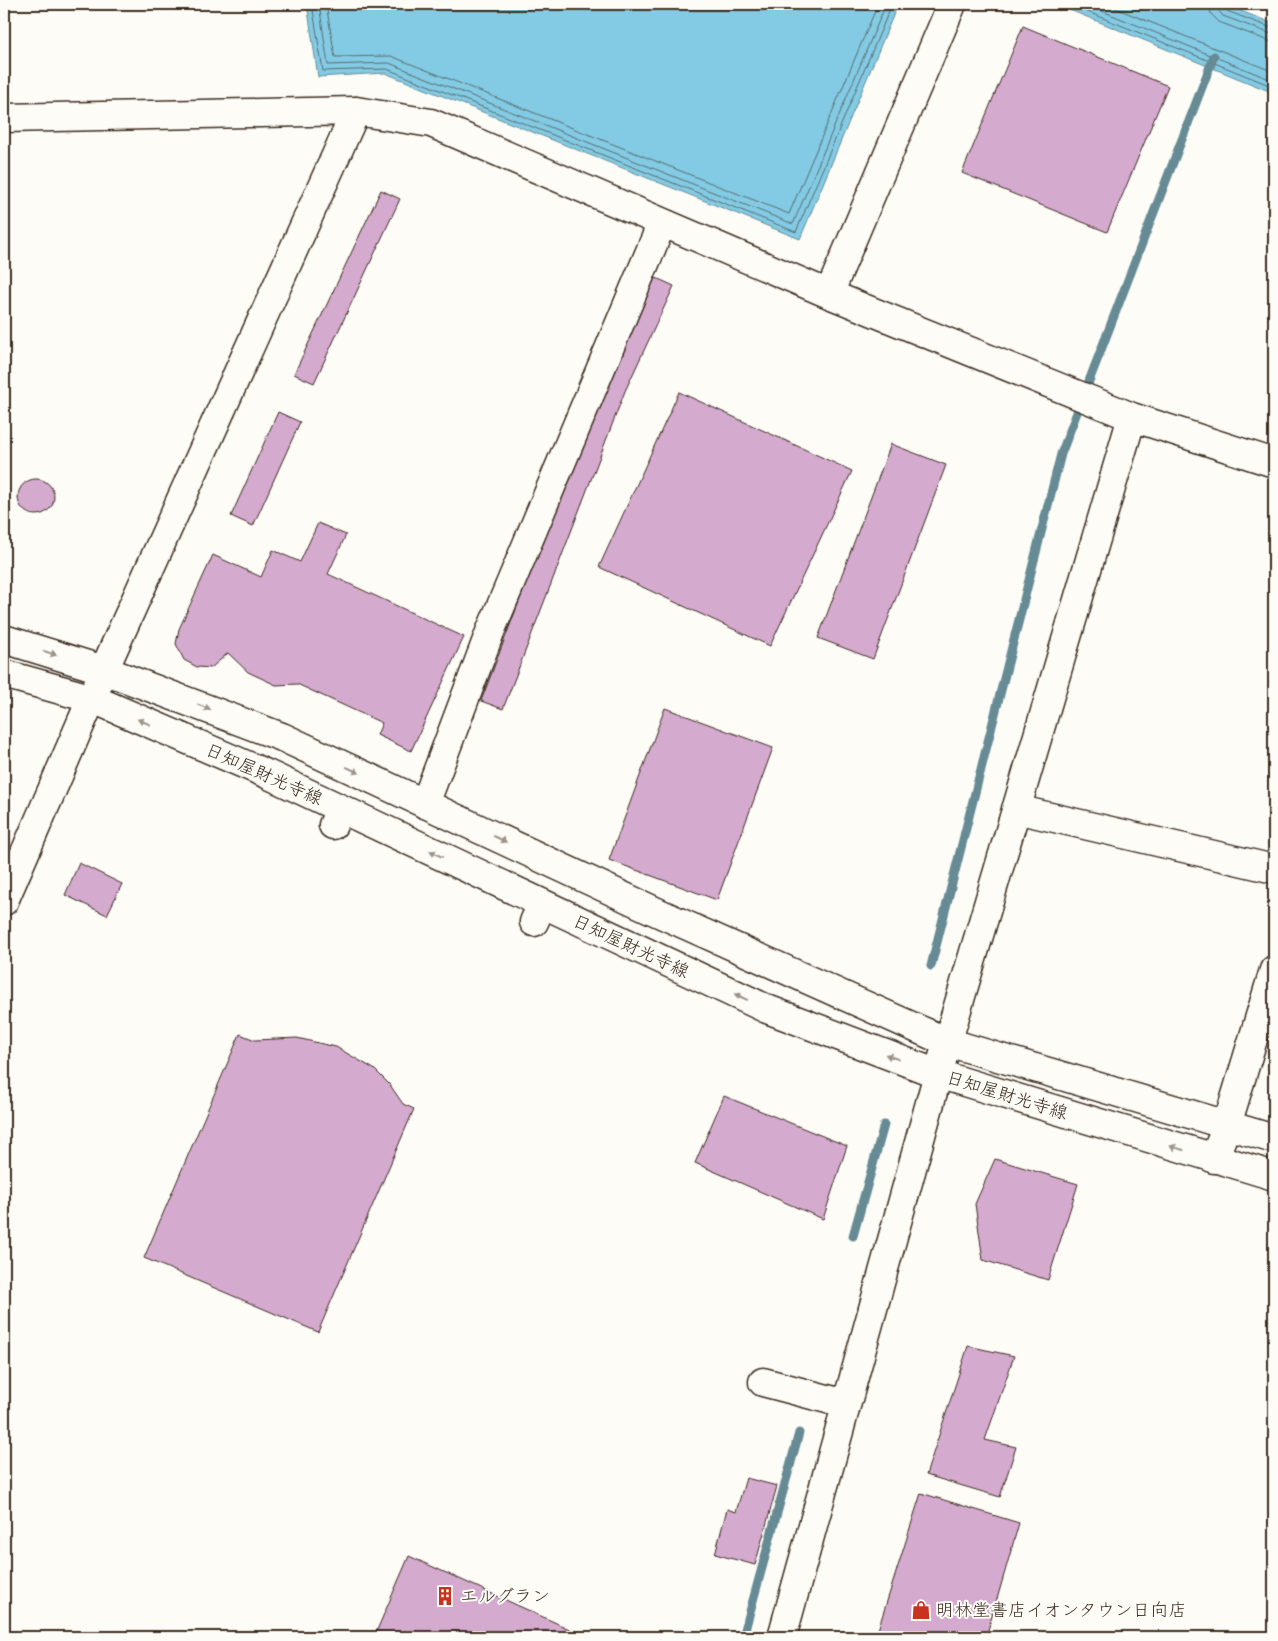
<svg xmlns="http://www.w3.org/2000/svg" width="1278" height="1641" font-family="Itim,'Klee One',sans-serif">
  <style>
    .water { fill: #83cbe4; stroke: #668b95 }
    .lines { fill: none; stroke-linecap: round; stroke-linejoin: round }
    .shore { stroke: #586a6d; stroke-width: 1 }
    .stream { stroke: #668b95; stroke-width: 9 }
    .building { fill: #d5aacf; stroke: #3b2a1e }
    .minor-casing { stroke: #3b2a1e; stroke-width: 31 }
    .major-casing { stroke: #3b2a1e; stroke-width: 31 }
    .minor { stroke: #fdfcf7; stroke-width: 28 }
    .major { stroke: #fdfcf7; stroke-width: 28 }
    .oneway { fill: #9c938a }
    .labels { text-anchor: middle; stroke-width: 4; stroke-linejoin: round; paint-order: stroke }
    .street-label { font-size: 18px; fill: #3b2a1e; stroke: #fdfcf7 }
    .poi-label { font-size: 18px; fill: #3b2a1e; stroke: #fdfcf7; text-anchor: start }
  </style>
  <rect width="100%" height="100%" fill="#fdfcf7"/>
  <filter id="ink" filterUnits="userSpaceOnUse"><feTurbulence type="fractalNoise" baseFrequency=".02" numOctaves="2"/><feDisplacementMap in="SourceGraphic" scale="10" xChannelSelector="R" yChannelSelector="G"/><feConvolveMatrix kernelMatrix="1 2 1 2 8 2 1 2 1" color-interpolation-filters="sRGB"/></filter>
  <g filter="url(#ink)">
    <path class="water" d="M307,4H898L800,239L385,73L318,77Z
      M1055,4H1223L1274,24V93Z"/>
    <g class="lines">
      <path class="shore" d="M312,4L323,71L387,69L796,232L892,4
        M319,4L328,65L389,63L793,224L886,4
        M326,4L335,57L391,56L789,214L878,4
        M1068,4L1274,87
        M1085,4L1274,81
        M1105,4L1274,72
        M1209,4L1211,14L1219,22L1274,43
        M1217,4L1218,10L1223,16L1274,35
        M1223,4L1227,11L1274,29"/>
      <path class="stream" d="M931,966L1061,454L1214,56
        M853,1236L884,1125
        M743,1637L799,1433"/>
    </g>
    <path class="building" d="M1023,26L1168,86L1107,232L962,173Z
      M381,190L400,199L314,383L294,374Z
      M652,276L674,286L625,391L503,709L481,701L603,381Z
      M679,392L852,471L770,646L599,567Z
      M278,412L300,422L253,526L231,516Z
      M891,444L946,465L873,659L818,638Z
      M18 497a18 18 0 1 1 36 0a18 18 0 1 1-36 0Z
      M318,523L346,535L328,574L464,637L411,751L377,735L382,723L297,684L276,685L248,672L228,653L211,668L197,667L184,660L176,644L179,629L213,555L261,577L273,550L300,562Z
      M665,708L773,748L717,900L609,860Z
      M79,863L122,884L107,915L65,895Z
      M240,1034L255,1040L297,1038L336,1047L374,1069L390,1085L403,1104L414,1109L318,1332L144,1258Z
      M724,1096L847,1146L823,1219L695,1163Z
      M995,1159L1078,1184L1048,1280L983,1260L975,1204Z
      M968,1346L1014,1356L985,1440L1016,1447L1000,1497L926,1475Z
      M746,1478L777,1486L755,1565L715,1554L727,1509L736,1512Z
      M921,1493L1019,1523L986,1637H888L877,1633Z
      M409,1556L587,1637H374Z"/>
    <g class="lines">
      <g class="minor-casing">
        <path id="minor" d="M4,118L356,111L431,123L829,294L1132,417L1274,463
          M829,294L952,4
          M425,804L490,632L662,223
          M1016,809L1274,869
          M333,825L340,809
          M4,901L104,670L356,111
          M534,922L542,904
          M1214,1159L1227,1125L1274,970
          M763,1382L846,1404
          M782,1637L938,1074L1132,417"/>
      </g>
      <g class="major-casing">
        <path id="major" d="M4,639L104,670L282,737L659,913L947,1042L1274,1139
          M4,674L93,699L267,774L767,1009L938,1074L1274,1176"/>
      </g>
      <use href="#minor" class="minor"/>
      <use href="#major" class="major"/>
    </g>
    <defs><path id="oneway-solid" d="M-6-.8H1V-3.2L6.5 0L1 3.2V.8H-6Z" transform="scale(1.25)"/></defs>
    <g class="oneway">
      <use href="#oneway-solid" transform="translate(50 653) rotate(17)"/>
      <use href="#oneway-solid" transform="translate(204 707) rotate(21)"/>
      <use href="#oneway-solid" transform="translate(144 722) rotate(-157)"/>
      <use href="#oneway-solid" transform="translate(353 770) rotate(25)"/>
      <use href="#oneway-solid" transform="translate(500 839) rotate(25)"/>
      <use href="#oneway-solid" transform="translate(436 854) rotate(-155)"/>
      <use href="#oneway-solid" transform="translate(741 997) rotate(-155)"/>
      <use href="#oneway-solid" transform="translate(892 1057) rotate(-159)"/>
      <use href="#oneway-solid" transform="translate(1177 1148) rotate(-163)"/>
    </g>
  </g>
  <defs>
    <g id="building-bare" transform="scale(1.5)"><path d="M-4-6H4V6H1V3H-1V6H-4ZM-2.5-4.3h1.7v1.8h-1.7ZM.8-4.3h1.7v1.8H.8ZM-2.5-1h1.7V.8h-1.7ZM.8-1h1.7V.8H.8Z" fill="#c8321e" stroke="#fdfcf7" stroke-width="2.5" paint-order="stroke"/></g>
    <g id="shop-bare" transform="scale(1.5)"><path d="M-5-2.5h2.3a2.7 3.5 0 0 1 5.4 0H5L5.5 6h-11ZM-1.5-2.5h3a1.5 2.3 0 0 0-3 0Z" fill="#c8321e" stroke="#fdfcf7" stroke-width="2.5" paint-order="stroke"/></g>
  </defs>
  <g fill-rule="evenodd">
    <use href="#building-bare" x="445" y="1596"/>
    <use href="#shop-bare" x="921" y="1610"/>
  </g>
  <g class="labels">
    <g class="street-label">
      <text transform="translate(264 774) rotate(24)" y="6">日知屋財光寺線</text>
      <text transform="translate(631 946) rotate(25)" y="6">日知屋財光寺線</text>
      <text transform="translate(1007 1095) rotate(17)" y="6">日知屋財光寺線</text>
    </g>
    <g class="poi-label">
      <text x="460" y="1602">エルグラン</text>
      <text x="936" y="1616">明林堂書店イオンタウン日向店</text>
    </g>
  </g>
  <rect width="1278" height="1641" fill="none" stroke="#fdfcf7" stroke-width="20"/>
  <rect x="10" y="10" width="1258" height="1621" fill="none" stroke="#3b2a1e" stroke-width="2" filter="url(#ink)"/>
</svg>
